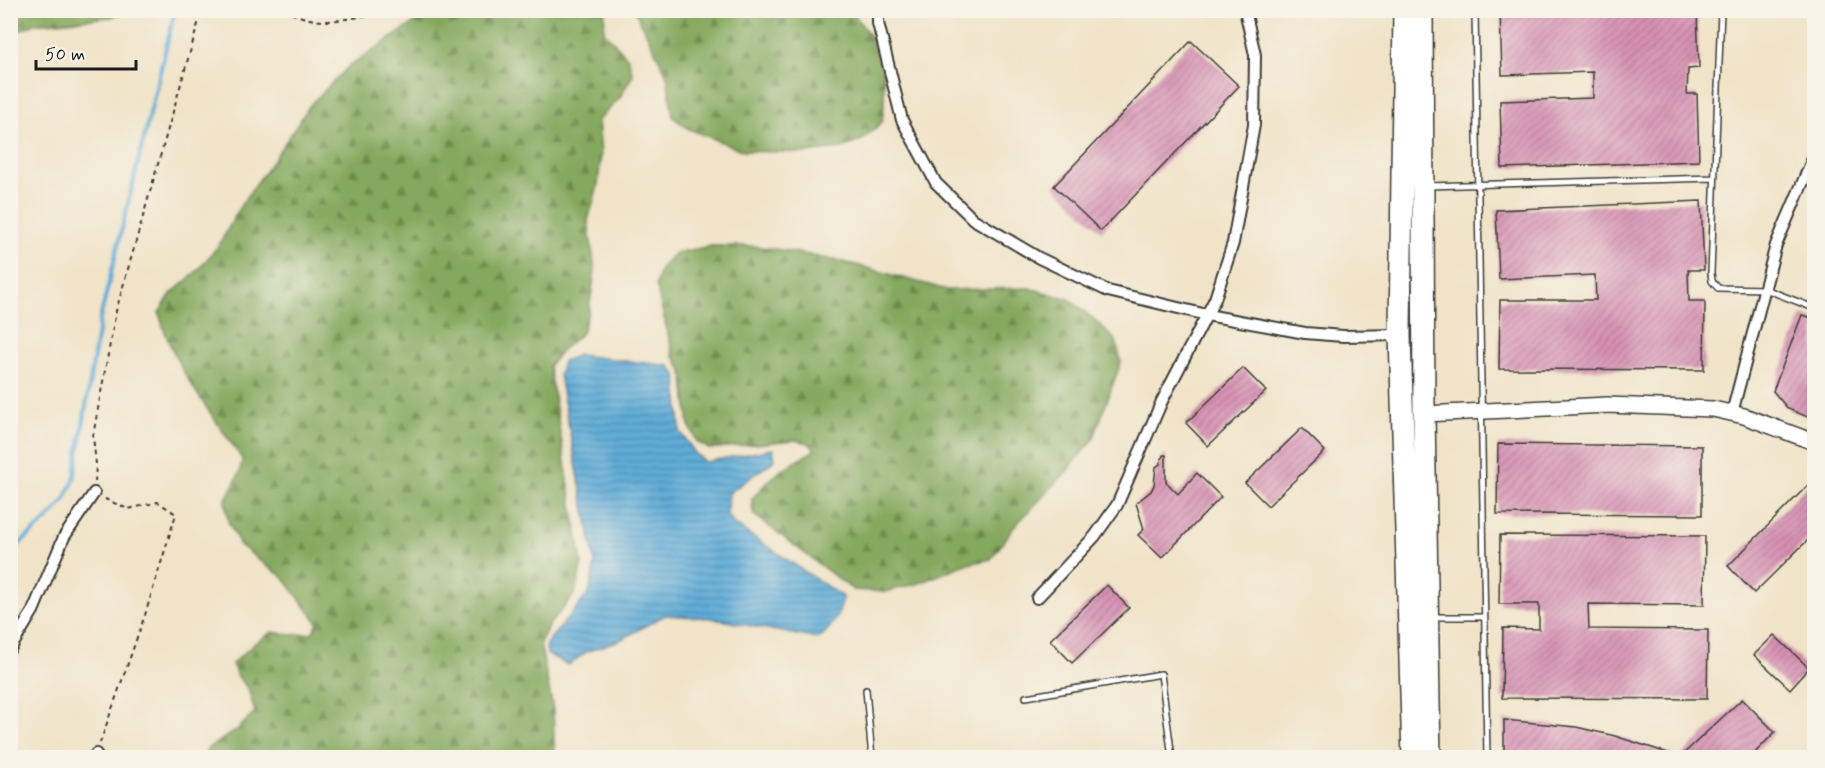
<svg xmlns="http://www.w3.org/2000/svg" width="1825" height="768" font-family="Mynerve,sans-serif">
  <style>
    .forest { fill: url(#forest-firs); stroke: #50623c; stroke-width: 1.5 }
    .water { fill: url(#water-rules); stroke: #3e647a; stroke-width: 1.5 }
    .lines { fill: none; stroke-linecap: round; stroke-linejoin: round }
    .stream { stroke: #5facd8; stroke-width: 4 }
    .building { fill: url(#building-hatch) }
    .lane-casing { stroke: #3c3a36; stroke-width: 8 }
    .street-casing { stroke: #3c3a36; stroke-width: 14 }
    .secondary-casing { stroke: #3c3a36; stroke-width: 18 }
    .highway-casing { stroke: #3c3a36; stroke-width: 24 }
    .path { stroke: #3c3a36; stroke-width: 2; stroke-dasharray: 4.5 4.5; stroke-linecap: butt }
    .lane { stroke: #fff; stroke-width: 5 }
    .street { stroke: #fff; stroke-width: 10 }
    .secondary { stroke: #fff; stroke-width: 15 }
    .highway { stroke: #fff; stroke-width: 21 }
  </style>
  <defs>
    <pattern id="forest-firs" width="22" height="20" patternUnits="userSpaceOnUse" patternTransform="scale(1.5)"><rect width="22" height="20" fill="#84a85d"/><path d="M5 1l3.5 6h-7zM16 11l3.5 6h-7z" fill="#6b884c"/></pattern>
    <pattern id="water-rules" width="6" height="5" patternUnits="userSpaceOnUse" patternTransform="scale(1.5)"><rect width="6" height="5" fill="#5facd8"/><path d="M0 2.5h6" fill="none" stroke="#4e8bae"/></pattern>
    <pattern id="building-hatch" width="6" height="6" patternUnits="userSpaceOnUse" patternTransform="scale(1.5)"><rect width="6" height="6" fill="#d791b3"/><path d="M-1 1l2-2M0 6l6-6M5 7l2-2" fill="none" stroke="#ae7691"/></pattern>
  </defs>
  <rect width="100%" height="100%" fill="#f7f3e8"/>
  <filter id="ink" filterUnits="userSpaceOnUse"><feTurbulence type="fractalNoise" baseFrequency=".0167" numOctaves="2"/><feDisplacementMap in="SourceGraphic" scale="12" xChannelSelector="R" yChannelSelector="G"/><feConvolveMatrix kernelMatrix="1 2 1 2 8 2 1 2 1" color-interpolation-filters="sRGB"/></filter>
  <filter id="wash" filterUnits="userSpaceOnUse"><feTurbulence type="fractalNoise" baseFrequency=".008" numOctaves="4" result="noise"/><feDisplacementMap in="SourceGraphic" scale="24" xChannelSelector="R" yChannelSelector="G"/><feGaussianBlur stdDeviation="1.35" result="paint"/><feColorMatrix in="noise" values="0 0 0 0 0 0 0 0 0 0 0 0 0 0 0 0 0 1.4 0 .05"/><feComposite in="paint" operator="in"/></filter>
  <g filter="url(#wash)">
    <rect width="100%" height="100%" fill="#f0e3c8"/>
    <path class="forest" d="M11,10H131V11L111,17L35,24L11,34Z
      M430,11H605L604,31L628,58L633,75L619,99L598,120L601,153L598,186L588,220L595,271L589,310L582,333L563,349L549,366L582,564L575,594L549,625L540,643L553,709L555,757H204L207,749L237,730L255,712L248,689L237,675L232,664L255,643L272,632L292,635L312,633L318,623L282,576L268,567L240,545L228,521L225,501L240,472L242,459C211,412 173,368 159,313L171,294L197,271L219,245L241,205L274,159L310,105L350,65L405,29Z
      M635,11H851L869,34L884,77V106L882,122L862,140L843,148L808,153L744,151L689,129L673,117L667,75Z
      M711,246H754L789,251L853,264L947,290L1029,288L1069,299L1096,321L1116,341L1121,362L1093,440L1066,472L1014,527L991,559L963,565L920,583L885,592L853,590L753,514L752,499L767,482L784,468L815,450L809,443L795,440L709,449L697,442L689,425L683,372L673,355L656,285L660,269L675,253Z"/>
    <path class="water" d="M578,355L670,366L677,376L680,431L695,453L705,462L773,449L775,460L729,493L727,515L734,524L843,597C841,614 831,629 818,639L711,618L665,615L622,639L586,652L568,665L547,654L546,644L589,593L595,563L559,375L563,361Z"/>
    <g class="lines">
      <path class="stream" d="M10,552L47,520L64,501L74,480L100,319L175,10"/>
    </g>
    <g id="blocks">
      <path class="building" d="M1500,10H1697L1699,68L1688,69L1687,94H1697L1699,161L1502,168L1500,101L1593,98V72L1502,75Z
        M1191,41L1239,86L1101,231L1054,186Z
        M1701,201L1704,270H1688L1689,301H1705L1704,370L1499,369L1500,300H1596L1595,275L1499,279L1496,210Z
        M1802,315L1815,319V420L1788,409L1773,391Z
        M1243,368L1266,391L1208,446L1186,423Z
        M1302,428L1325,451L1268,506L1245,483Z
        M1498,444L1702,446V515L1497,514Z
        M1163,455H1166V482L1178,494L1197,473L1221,497L1162,558L1138,535L1144,529L1136,503L1151,491L1154,485L1156,467L1160,464Z
        M1809,484L1815,489V533L1754,593L1728,566Z
        M1500,535L1705,536L1704,605L1588,604L1589,629L1708,630L1707,699L1502,698L1503,628L1539,629V604H1499Z
        M1107,585L1129,608L1072,663L1050,640Z
        M1774,635L1809,668L1790,689L1754,655Z
        M1742,699L1775,732L1750,758H1679Z
        M1504,720L1576,727L1615,736L1674,755L1673,758H1504Z"/>
    </g>
  </g>
  <g filter="url(#ink)">
    <use href="#blocks" fill-opacity="0" stroke="#3c3a36" stroke-width="1.5"/>
    <g class="lines">
      <g class="lane-casing">
        <path id="lane" d="M1475,10L1487,758
          M1721,10L1711,273L1712,281L1718,288L1765,289L1814,308
          M1427,186L1714,178
          M1432,617H1484
          M866,690L872,758
          M1026,697L1161,674L1172,758"/>
      </g>
      <g class="street-casing">
        <path id="street" d="M878,10V23L902,120L936,183L973,219L1039,258L1108,291L1207,315L1305,333L1343,336L1400,335
          M1732,413L1776,245L1814,156
          M1037,598L1095,536L1117,505L1162,401L1215,299L1233,243L1254,125L1255,55L1245,10
          M10,649L33,611L64,537L94,493
          M96,758V754"/>
      </g>
      <g class="secondary-casing">
        <path id="secondary" d="M1424,414L1607,405L1713,409L1744,416L1814,442"/>
      </g>
      <g class="highway-casing">
        <path id="highway" d="M1404,10L1400,335L1413,758
          M1422,10L1424,414L1430,758"/>
      </g>
      <path class="path" d="M283,10C296,15 311,21 325,21C339,21 374,15 387,10
        M95,482L96,464L93,436L116,311L202,10
        M100,743L145,615L176,514L158,502L128,509L105,499"/>
      <use href="#lane" class="lane"/>
      <use href="#street" class="street"/>
      <use href="#secondary" class="secondary"/>
      <use href="#highway" class="highway"/>
    </g>
  </g>
  <rect width="1825" height="768" fill="none" stroke="#f7f3e8" stroke-width="36"/>
  <path d="M36 60v9h100v-9" fill="none" stroke="#1c1c1c" stroke-width="3"/>
  <text x="45" y="60" font-size="18" fill="#1c1c1c" stroke="#f7f3e8" stroke-width="4.5" paint-order="stroke">50 m</text>
</svg>
